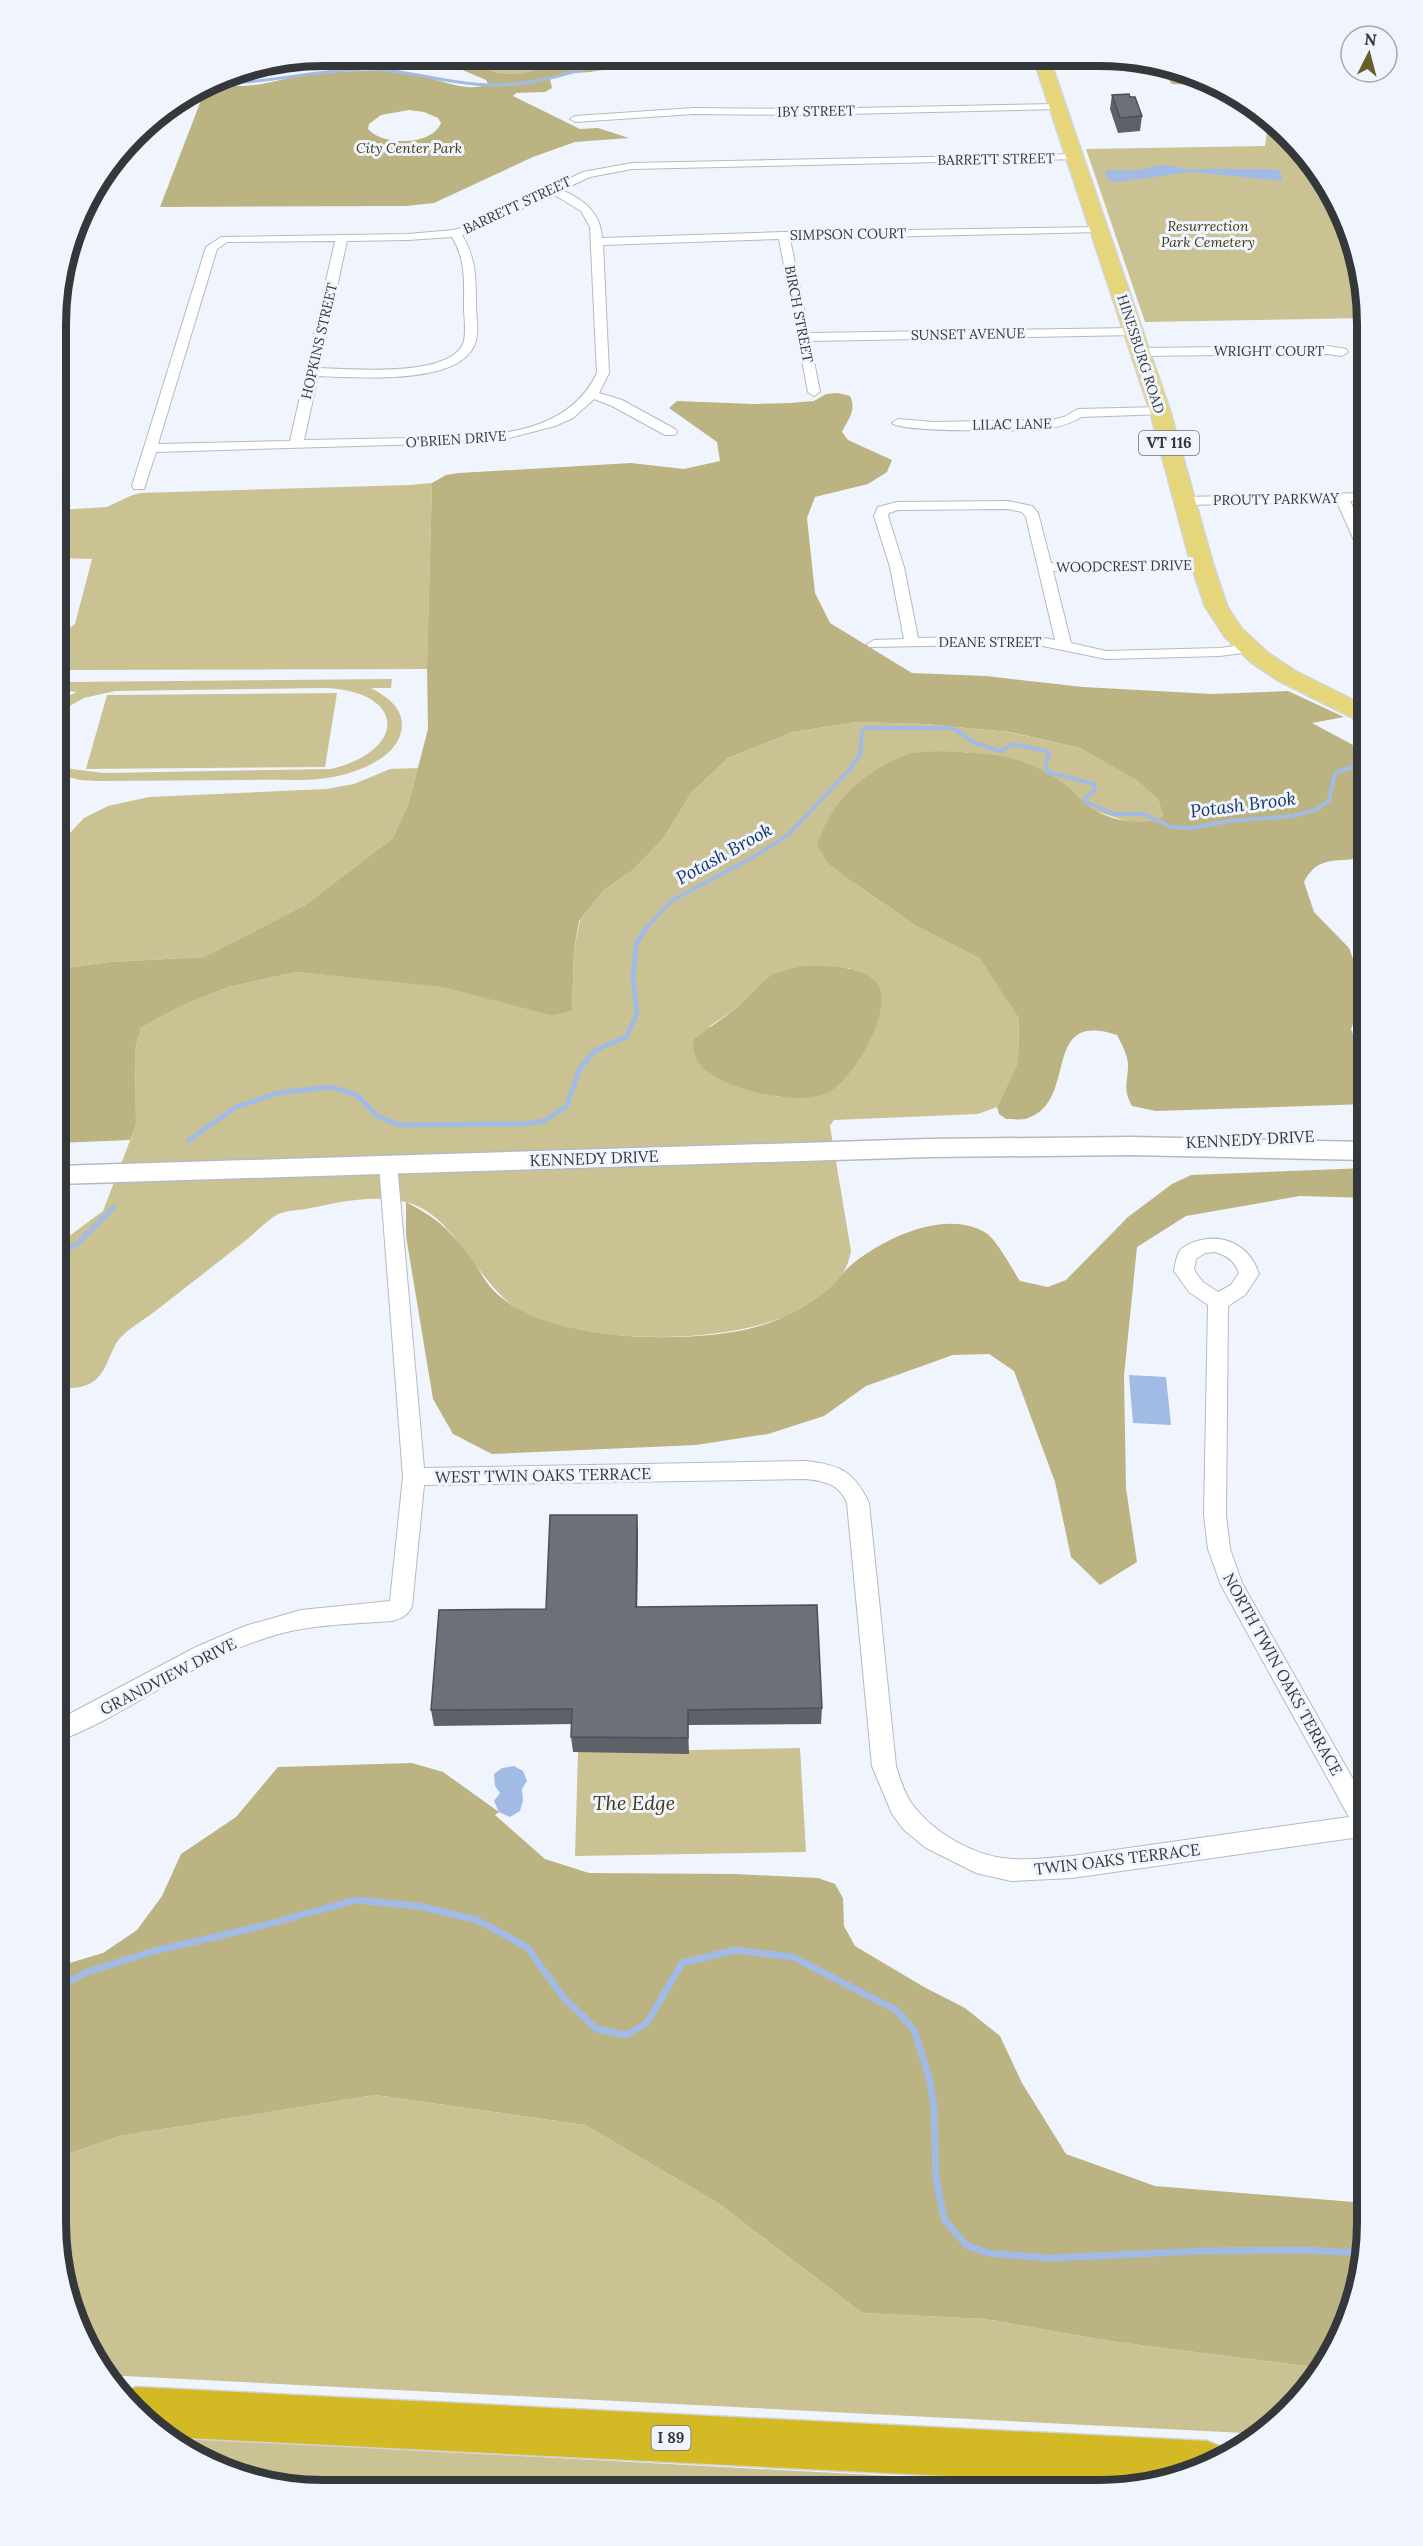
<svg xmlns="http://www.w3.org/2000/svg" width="1423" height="2546" font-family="Lora,serif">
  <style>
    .green { fill: #cbc294; fill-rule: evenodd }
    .forest { fill: #bcb383; fill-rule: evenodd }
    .water { fill: #a2bbe4 }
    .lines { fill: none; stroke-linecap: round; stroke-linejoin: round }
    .stream-far3 { stroke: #a2bbe4; stroke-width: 3 }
    .stream-far2 { stroke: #a2bbe4; stroke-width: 4 }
    .stream-far1 { stroke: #a2bbe4; stroke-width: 5 }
    .stream { stroke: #a2bbe4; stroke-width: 7 }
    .minor-casing { stroke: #b4bac3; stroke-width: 2 }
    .secondary-casing { stroke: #b4bac3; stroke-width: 3 }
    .primary-casing { stroke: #d3d3d4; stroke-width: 3 }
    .motorway-casing { stroke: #d3d3d4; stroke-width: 3 }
    .minor { fill: #fff; fill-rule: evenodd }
    .secondary { fill: #fff; fill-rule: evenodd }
    .primary { fill: #e5d67c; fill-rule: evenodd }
    .motorway { fill: #d3ba24; fill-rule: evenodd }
    .wall { fill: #5d6168 }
    .shaded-wall { fill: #4c4f55 }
    .building { fill: #6c7179; stroke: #4c4f55; stroke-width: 1.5 }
    .labels { text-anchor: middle; stroke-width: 6; stroke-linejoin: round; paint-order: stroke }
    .far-street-label { font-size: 14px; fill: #35383b; stroke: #f0f5fd }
    .far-park-label { font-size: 14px; font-style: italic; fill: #403811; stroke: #f0f5fd }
    .shield { fill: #f0f5fd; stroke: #6d7175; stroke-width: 1.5 }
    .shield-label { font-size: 15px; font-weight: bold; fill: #35383b }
    .street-label { font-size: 16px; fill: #35383b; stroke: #f0f5fd }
    .water-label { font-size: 18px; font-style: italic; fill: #173567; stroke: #f0f5fd }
    .near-park-label { font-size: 20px; font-style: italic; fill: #403811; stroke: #f0f5fd }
    .rim { fill: none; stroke: #35383b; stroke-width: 8 }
  </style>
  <rect width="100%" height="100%" fill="#f0f5fd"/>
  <path class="green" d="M498,57H588C554,66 518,83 483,68L488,61Z
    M1269,117L1276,122L1322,175L1353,237L1367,318L1145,322L1086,149L1265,146Z
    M432,483L427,669L57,670V637L75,624L92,559L57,558L58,510L107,507L130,496L140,493L410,485Z
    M392,679L391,688H371C386,696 402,707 402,725C401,757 359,772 333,777C307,782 278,779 251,780C200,780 150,781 99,781L80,780L57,774V762L72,769L103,773L331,769C407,751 407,692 326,688L115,691L84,698L57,713V701L77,692L67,691L70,682Z
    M337,693L325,767L86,769L107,695Z
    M857,722L925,724L1008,732L1080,748L1136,780L1158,799L1163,816L1154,822H1129L1092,810L1059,780L1014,759L963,752L854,883L918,927L979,958L1019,1017L1018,1062L997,1107L978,1114L834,1120L830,1126L851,1251C834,1352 597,1351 526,1314C477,1289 458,1215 406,1202C373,1194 338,1202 306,1209C298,1210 286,1211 278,1214C266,1221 255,1233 245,1241C216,1264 187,1286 158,1309C146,1319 126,1329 117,1342C113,1348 110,1357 107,1363C96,1388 81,1388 56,1389L57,1245L103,1211L136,1125L135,1050L141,1028L175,1009L228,987L297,972L439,985L552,1016L572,1011L574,949L580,920L604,890L633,870L663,839L691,793L728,758L793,732ZM802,966L850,968L804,1097H779L748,1090L710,1026L738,1007L760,984Z
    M418,768L409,802L393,838L305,905L204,957L110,962L57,969V847L84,818L108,806L149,797L326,789L354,784L390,769Z
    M800,1748L806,1852L575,1856L578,1752Z
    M375,2095L585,2125L718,2203L862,2313L985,2319L1109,2341L1322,2368L1312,2385L1264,2434L104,2375L70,2308L56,2222V2158L120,2136Z
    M168,2437L1113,2488L1099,2490L289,2488L221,2470Z"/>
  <path class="forest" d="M448,56L498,57L488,61L484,68C521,85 552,61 589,57C609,55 631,57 651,58C633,64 615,69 596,71C580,74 565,71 550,79L552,88L545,92L516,93L513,96L580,129L598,128L629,138L575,142L533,157L434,203L406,206L160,207L203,95L192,94C212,82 231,88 254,85C267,84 281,79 294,77C325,71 372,70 404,72C431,74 462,95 488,84L486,80L446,63ZM409,110L424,112L438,118L441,123C432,146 382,146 368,129L369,124L381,115Z
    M1183,71L1217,83L1221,86L1172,84L1168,79L1170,75Z
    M838,393L850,396C857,411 848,419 842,432L848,440L892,460L887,472L868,484L815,497L807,518L815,593L830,623L912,673L986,676L1083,687L1212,694L1288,691L1344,717L1312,723L1355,746L1367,735V856C1340,865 1319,852 1304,882L1314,912L1349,948L1364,987L1360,1007L1351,1029L1358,1046L1367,1053V1104L1156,1111L1132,1106C1123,1089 1127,1085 1128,1068C1129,1057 1122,1045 1117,1035C1038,1009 1081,1104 1025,1119C1020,1120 1012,1119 1006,1119L999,1114L997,1107L1018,1062L1019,1018L979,958L918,927L854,883L829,864L817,846C830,802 863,772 906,755C925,748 993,753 1014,759C1028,763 1047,772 1059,780C1071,788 1079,799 1090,807C1107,820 1145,828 1163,816L1158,799L1136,780L1080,748L1009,732L925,724L857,722L793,732L728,758L691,793L663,839L633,870L604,890L579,921L574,949L572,1011L552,1016L444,987L297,972L228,987L175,1009L141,1028L135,1050L136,1125L130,1140L57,1143V969L110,962L204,957L305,905L393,838L409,802L428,729L427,663L432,483L446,475L459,473L631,463L684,469L720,461L717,442L669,408L677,401L754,404L790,403L814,401L826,394Z
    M802,966C823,966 860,964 876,982C897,1006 853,1080 829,1092C799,1106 745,1093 718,1078C702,1069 690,1058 694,1039L738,1007L760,984L773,974Z
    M1367,1168V1198L1300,1196L1186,1216L1137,1247L1124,1376L1126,1488L1137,1562L1100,1585L1071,1557L1055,1482L1014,1371L989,1354L953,1355L866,1386L824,1416L768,1434L696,1445L492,1454L453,1434L433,1399L406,1236V1202C439,1219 451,1231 473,1261C480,1271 486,1283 494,1291C515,1311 543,1322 571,1328C626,1341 725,1342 777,1320C797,1312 815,1301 831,1287C838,1281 842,1273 849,1267C881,1239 946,1208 986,1233C997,1240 1012,1269 1020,1281L1048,1287L1066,1280L1128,1217L1172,1184L1191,1175Z
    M412,1763L443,1772L499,1812L495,1815L545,1859L589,1873L735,1874L818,1878L835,1884L843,1898L844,1926L855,1946L924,1987L965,2008L1000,2036L1022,2083L1066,2154L1155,2186L1367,2203V2240L1347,2324L1322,2368L1109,2341L985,2319L862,2313L718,2203L585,2125L375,2095L120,2136L56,2158V1967L103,1953L137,1930L162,1896L181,1854L236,1817L278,1767Z"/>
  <path class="water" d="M1163,165L1191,169H1275L1280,171L1283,181L1191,172L1117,182L1108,180L1105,174L1107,170H1136Z
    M1129,1375L1166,1377L1171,1425L1133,1423Z
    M514,1766L523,1771L527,1781L522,1789L523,1800L520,1811L510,1817L499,1812L494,1801L500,1793L495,1786L494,1774L502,1768Z"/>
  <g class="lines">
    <path class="stream-far3" d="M210,83C261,85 313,70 365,69C403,69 437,81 474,84C523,89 571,74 617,57"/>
    <path class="stream-far2" d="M645,929L671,901L753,857L788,835L850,769L860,755L862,732L867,728H953L975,743L1000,751L1013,744L1046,751L1049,755L1046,763L1047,772L1094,784L1095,790L1085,798L1086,802L1114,814H1144L1171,827L1192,828L1229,821L1293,816L1318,809L1329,800L1335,773L1367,762"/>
    <path class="stream-far1" d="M189,1140L236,1107L278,1093L330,1087L357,1095L377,1116L399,1125L523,1124L544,1121L566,1107L580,1068L596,1050L626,1037L637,1014L633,980L636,944L646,928
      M57,1257L78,1243L114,1207"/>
    <path class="stream" d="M56,1992L59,1987L87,1972L154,1951L258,1927L356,1900L418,1906L477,1920L527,1947L563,1997L596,2029L626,2035L647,2023L682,1963L735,1950L793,1957L896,2010L914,2030L929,2077L934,2106L936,2178L944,2219L966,2245L988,2253L1049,2258L1201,2251L1302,2250L1364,2253"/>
    <g class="minor-casing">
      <path id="minor" d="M687,58L952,59L947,62L743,65L692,61Z
        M1057,104L1061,105V109L803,115L694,114L575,122L570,119L575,116L694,108L803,109Z
        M1075,154L1080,157L1079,159L632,169L590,177L562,190C584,200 601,213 602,238L784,232L1103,227V231L1099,232L790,239L809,333L1133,328L1137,329V335L810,341L820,392L814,396L808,392L779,239L603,245L609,373L599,393L622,400L675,429L677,432L675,435H665L612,406L594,399L573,418L555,426L494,442L156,452L144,489H134L132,486L206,247L221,237L408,234L454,230L474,224L583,172L632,163ZM553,194L581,211L590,227L597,373C565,441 478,436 414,438C377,439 340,439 304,440L318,376C354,377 456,386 474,346C480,334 476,318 476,305C476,278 476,258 462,235L482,228ZM452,237C466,260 464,281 464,307C464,319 467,333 463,344C448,378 350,369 319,368L347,241L408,240ZM335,241L290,441L158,444L217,249L227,242Z
        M1328,346L1346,349L1348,352L1342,356L1328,354L1140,356L1134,352L1140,348Z
        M1160,407L1165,408L1166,411L1165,414L1081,417C1072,423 1062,426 1051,428C1030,431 902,433 892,423L898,419L934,422L1051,420L1064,417L1078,409Z
        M1367,493V501H1350L1367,539V558L1360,554L1337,502L1185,505L1178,501L1185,497Z
        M1008,501L1032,506L1038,513L1051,563L1202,560L1209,564L1202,568L1053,571L1071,643L1106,651L1220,648L1249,644L1256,648L1249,652L1220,656L1106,659L1033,644L869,647L867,644L874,640L904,639L890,567L874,516L878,507L897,502ZM1008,509L1022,512L1026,517L1055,640L1033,636L918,638L904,567L888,516L889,513L898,510Z
        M388,1157L395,1159L397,1164L424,1468L806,1461C840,1465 854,1471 869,1503L896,1766C900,1779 904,1793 912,1804C932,1831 969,1853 1002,1858C1025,1861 1049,1858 1072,1856L1349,1817L1221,1585L1208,1549L1204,1515L1208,1305L1189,1292L1174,1271C1175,1265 1176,1258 1179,1252C1182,1247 1189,1244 1194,1242C1223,1232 1250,1245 1259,1274L1245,1295L1228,1306L1226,1515L1230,1549L1242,1583L1367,1804V1836L1072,1878L1011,1881L976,1873L926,1848L904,1830L892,1814L872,1766L847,1503C839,1484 825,1481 806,1479L424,1485L412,1606C408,1615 402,1618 393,1621C350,1624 307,1624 266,1638C191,1661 129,1715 56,1742V1721L196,1647L245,1626L301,1610L390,1601L403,1477L379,1164L381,1159ZM1214,1252C1227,1255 1235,1261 1239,1273L1231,1285L1218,1292L1203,1282L1194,1270L1196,1259L1205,1253Z"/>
    </g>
    <g class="secondary-casing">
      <path id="secondary" d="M1132,1137L1367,1142V1160L1132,1155L928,1157L57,1184V1166L928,1139Z"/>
    </g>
    <g class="primary-casing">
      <path id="primary" d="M1034,60H1050L1170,411L1213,564L1227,606L1241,628L1268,653L1295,671L1367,707V723L1359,721L1279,681L1252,663L1225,637L1205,606L1191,564L1150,411Z"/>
    </g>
    <g class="motorway-casing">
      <path id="motorway" d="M136,2387L1207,2441L1224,2448L1227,2454L1185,2476L1130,2485L167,2437L147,2424L120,2394Z"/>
    </g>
    <use href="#minor" class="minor"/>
    <use href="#secondary" class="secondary"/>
    <use href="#primary" class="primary"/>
    <use href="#motorway" class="motorway"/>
  </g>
  <path class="wall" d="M1112,95L1130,97L1142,116L1140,131L1118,133L1110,109Z
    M638,1531L637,1607L822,1708L821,1724L688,1725L689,1754L573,1752L571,1737L572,1724L434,1726L431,1710L546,1609Z"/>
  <path class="shaded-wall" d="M637,1515L638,1531L637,1623L636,1607Z"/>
  <path class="building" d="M1129,94L1130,97H1135L1142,116L1120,118L1112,95Z
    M550,1515H637L636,1607L817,1605L822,1708L688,1710V1738L571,1737L572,1709L431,1710L439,1610L546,1609Z"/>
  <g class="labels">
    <g class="far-street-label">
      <text transform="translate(816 111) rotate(-1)" y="5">IBY STREET</text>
      <text transform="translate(996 159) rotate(-1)" y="5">BARRETT STREET</text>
      <text transform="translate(517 205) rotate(-25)" y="5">BARRETT STREET</text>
      <text transform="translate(848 234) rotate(-1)" y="5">SIMPSON COURT</text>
      <text transform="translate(799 314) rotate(79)" y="5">BIRCH STREET</text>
      <text transform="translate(968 334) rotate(-1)" y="5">SUNSET AVENUE</text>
      <text transform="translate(319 341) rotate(-77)" y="5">HOPKINS STREET</text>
      <text x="1269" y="356">WRIGHT COURT</text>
      <text transform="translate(1141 354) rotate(72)" y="5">HINESBURG ROAD</text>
      <text transform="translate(1012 424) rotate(-1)" y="5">LILAC LANE</text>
      <text transform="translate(456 439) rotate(-4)" y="5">O'BRIEN DRIVE</text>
      <text transform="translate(1276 499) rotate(-1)" y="5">PROUTY PARKWAY</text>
      <text transform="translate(1124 566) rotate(-1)" y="5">WOODCREST DRIVE</text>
      <text x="990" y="647">DEANE STREET</text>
    </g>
    <g class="far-park-label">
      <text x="409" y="153">City Center Park</text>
      <text x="1208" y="231">Resurrection<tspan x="1208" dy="16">Park Cemetery</tspan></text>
    </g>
    <g class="shield">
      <rect x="1139" y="431" width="60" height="24" rx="4.5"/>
      <rect x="651.5" y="2426" width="39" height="24" rx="4.5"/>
    </g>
    <g class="shield-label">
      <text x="1169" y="448">VT 116</text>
      <text x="671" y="2443">I 89</text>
    </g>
    <g class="street-label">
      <text transform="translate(1250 1139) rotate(-3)" y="6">KENNEDY DRIVE</text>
      <text transform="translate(594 1158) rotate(-2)" y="6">KENNEDY DRIVE</text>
      <text transform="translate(543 1475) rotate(-1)" y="6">WEST TWIN OAKS TERRACE</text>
      <text transform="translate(1283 1674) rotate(61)" y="6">NORTH TWIN OAKS TERRACE</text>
      <text transform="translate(168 1676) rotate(-27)" y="6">GRANDVIEW DRIVE</text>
      <text transform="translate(1117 1859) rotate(-7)" y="6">TWIN OAKS TERRACE</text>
    </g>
    <g class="water-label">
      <text transform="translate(1243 805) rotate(-7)" y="6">Potash Brook</text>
      <text transform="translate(724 854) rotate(-29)" y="6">Potash Brook</text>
    </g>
    <g class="near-park-label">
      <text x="634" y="1810">The Edge</text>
    </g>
  </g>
  <path d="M0 0H1423V2546H0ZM324 66H1099A258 258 0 0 1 1357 324V2222A258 258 0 0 1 1099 2480H324A258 258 0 0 1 66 2222V324A258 258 0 0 1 324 66Z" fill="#f0f5fd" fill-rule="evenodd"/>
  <path class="rim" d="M324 66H1099A258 258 0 0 1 1357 324V2222A258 258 0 0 1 1099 2480H324A258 258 0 0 1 66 2222V324A258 258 0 0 1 324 66Z"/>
  <g transform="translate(1369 54) rotate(6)"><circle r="28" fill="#f0f5fd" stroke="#a5a9af" stroke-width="1.5"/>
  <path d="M0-4.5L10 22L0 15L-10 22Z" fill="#675d2a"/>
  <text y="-9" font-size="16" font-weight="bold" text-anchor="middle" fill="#35383b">N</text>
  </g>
</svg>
